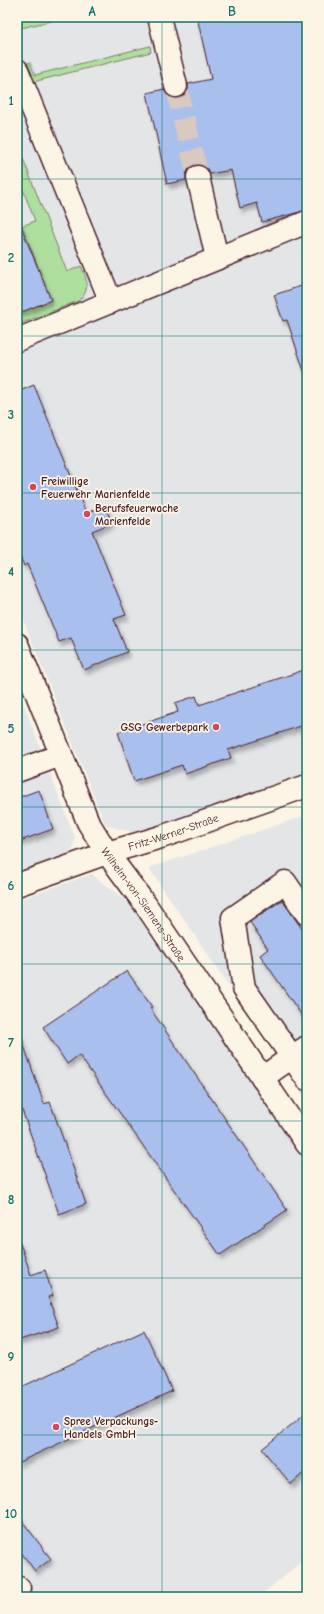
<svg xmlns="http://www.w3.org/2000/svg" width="324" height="1614" font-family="'Comic Neue',sans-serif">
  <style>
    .built { fill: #e3e5e7 }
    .green { fill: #afdf9f; stroke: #7c7f65 }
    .building { fill: #a9bfed; stroke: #4a1f2b; filter: url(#shadow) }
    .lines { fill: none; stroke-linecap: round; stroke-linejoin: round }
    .minor-tunnel { stroke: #d8cac0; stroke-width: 22; stroke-dasharray: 22 11; stroke-linecap: butt }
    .minor-casing { stroke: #4a1f2b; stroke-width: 25 }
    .minor { stroke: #fcf5e5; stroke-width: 22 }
    .grid { fill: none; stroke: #0f766e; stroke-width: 1; stroke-opacity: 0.55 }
    .poi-dot { fill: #d1495b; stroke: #fcf5e5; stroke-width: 1.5 }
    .labels { text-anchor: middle; stroke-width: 3.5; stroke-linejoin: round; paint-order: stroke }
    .poi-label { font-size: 11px; font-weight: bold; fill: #4a1f2b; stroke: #fcf5e5; text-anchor: start }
    .street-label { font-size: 11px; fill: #4a1f2b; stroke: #fcf5e5 }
    .neatline { fill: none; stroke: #0f766e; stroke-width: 1.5 }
    .grid-label { font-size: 13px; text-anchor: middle; font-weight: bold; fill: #0f766e }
  </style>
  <defs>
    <filter id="shadow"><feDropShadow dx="2.5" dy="4.5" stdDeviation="2" flood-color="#0004"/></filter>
  </defs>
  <rect width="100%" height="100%" fill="#fcf5e5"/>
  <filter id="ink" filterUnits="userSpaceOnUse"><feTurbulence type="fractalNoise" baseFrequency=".025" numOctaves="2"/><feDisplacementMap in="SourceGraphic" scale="8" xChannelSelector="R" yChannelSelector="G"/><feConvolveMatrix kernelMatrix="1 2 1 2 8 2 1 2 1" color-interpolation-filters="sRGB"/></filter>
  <g filter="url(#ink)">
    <path class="built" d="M17,17H307V783L156,829L131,832L108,826L104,822L17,604Z
      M17,687L75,838L73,848L67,854L17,872Z
      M307,815V1101L149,868Z
      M92,874L137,909L307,1158V1557L259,1597H17V900Z"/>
    <path class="green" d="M38,17H68L17,29V22Z
      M150,46L151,52L33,82L26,64L30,62L35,75Z
      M17,143L67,272L81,266C87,279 91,291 78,301L17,325V314L51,300L22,226L35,221L17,174Z"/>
    <path class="building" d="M197,17H307V210L262,222L257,203L240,208L231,170L210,174L207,168L202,165H196L189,168L186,174V180L167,184L147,93L164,89L167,95L173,98H179L185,95L188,90V84L211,79Z
      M17,217L51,300L17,314Z
      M307,284V370L304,371L287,320L283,321L274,295Z
      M34,385L86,513L105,506L112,523L92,531L126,615L114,619L127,652L84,670L71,638L59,642L27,564L24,566L17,549V392Z
      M307,669V724L228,750L231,758L185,774L182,765L134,781L118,732L178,712L175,703L196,696L199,705Z
      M39,790L53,829L17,842V798Z
      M282,900L307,936V1023L260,955L268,949L250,922Z
      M127,971L152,1007L150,1008L287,1210L220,1255L79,1055L67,1064L43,1027Z
      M20,1034L44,1104L50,1102L86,1204L59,1214L17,1096V1035Z
      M17,1243H20L31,1275L45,1270L53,1296L48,1297L59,1327L17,1341Z
      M144,1330L172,1391L17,1463V1389Z
      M307,1412V1470L291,1484L262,1449Z
      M17,1514L51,1559L35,1571L17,1547Z"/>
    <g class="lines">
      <path class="minor-tunnel" d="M176,86L198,177"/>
      <g class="minor-casing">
        <g id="minor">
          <path d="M159,17L176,86"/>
          <path d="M17,70L111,302"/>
          <path d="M198,177L217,258"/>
          <path d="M17,340L307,222"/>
          <path id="s1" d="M17,644L88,822L107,853L145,904L307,1144"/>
          <path d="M17,771L61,755"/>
          <path id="s2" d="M17,885L107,853L161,837L307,786"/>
          <path d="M307,1047L292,1057L307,1079"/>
          <path d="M262,1078L292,1057L244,988L233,918L285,882L307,914"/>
          <path d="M17,1589L19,1588"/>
        </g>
      </g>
      <use href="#minor" class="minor"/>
    </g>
  </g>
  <path class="grid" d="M162,17V1597M17,179H307M17,336H307M17,493H307M17,650H307M17,807H307M17,964H307M17,1121H307M17,1278H307M17,1435H307"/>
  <g class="poi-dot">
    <circle cx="33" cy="487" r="4"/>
    <circle cx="87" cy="514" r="4"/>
    <circle cx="216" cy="727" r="4"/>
    <circle cx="56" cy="1427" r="4"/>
  </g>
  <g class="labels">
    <g class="poi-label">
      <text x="41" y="485">Freiwillige<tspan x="41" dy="13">Feuerwehr Marienfelde</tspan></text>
      <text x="95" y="512">Berufsfeuerwache<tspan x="95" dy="13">Marienfelde</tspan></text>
      <text x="208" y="731" text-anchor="end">GSG Gewerbepark</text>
      <text x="64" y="1425">Spree Verpackungs-<tspan x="64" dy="13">Handels GmbH</tspan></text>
    </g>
    <g class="street-label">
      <text dy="4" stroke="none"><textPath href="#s2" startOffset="165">Fritz-Werner-Straße</textPath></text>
      <text dy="4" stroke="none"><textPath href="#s1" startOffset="291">Wilhelm-von-Siemens-Straße</textPath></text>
    </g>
  </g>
  <rect width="324" height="1614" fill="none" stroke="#fcf5e5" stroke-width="44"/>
  <rect x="22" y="22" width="280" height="1570" class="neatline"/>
  <g class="grid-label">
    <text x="92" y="16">A</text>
    <text x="232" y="16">B</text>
    <text x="11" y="105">1</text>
    <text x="11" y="262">2</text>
    <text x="11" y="419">3</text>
    <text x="11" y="576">4</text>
    <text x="11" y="733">5</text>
    <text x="11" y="890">6</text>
    <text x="11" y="1047">7</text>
    <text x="11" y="1204">8</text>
    <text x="11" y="1361">9</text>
    <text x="11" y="1518">10</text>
  </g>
</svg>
